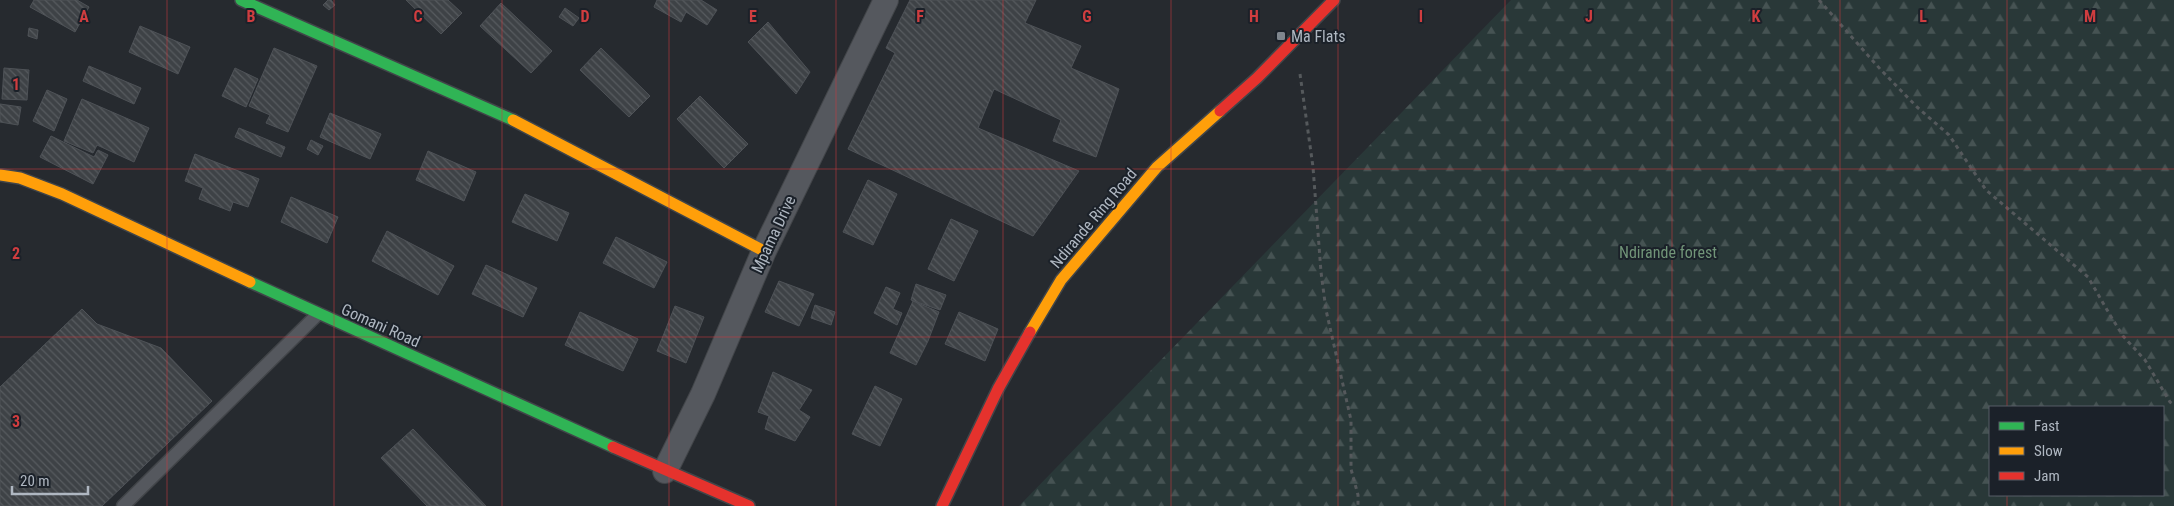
<svg xmlns="http://www.w3.org/2000/svg" width="2174" height="506" font-family="'Roboto Condensed',sans-serif">
  <style>
    .forest { fill: url(#forest-firs); fill-rule: evenodd }
    .building { fill: url(#building-back-hatch); stroke: #4e5257 }
    .lines { fill: none; stroke-linecap: round; stroke-linejoin: round }
    .lane-casing { stroke: #424549; stroke-width: 15 }
    .street-casing { stroke: #424549; stroke-width: 26 }
    .fast-casing { stroke: #414549; stroke-width: 14 }
    .slow-casing { stroke: #414549; stroke-width: 14 }
    .jam-casing { stroke: #414549; stroke-width: 14 }
    .path { stroke: #55595c; stroke-width: 3; stroke-dasharray: 4 4; stroke-linecap: butt }
    .lane { stroke: #55585e; stroke-width: 12 }
    .street { stroke: #55585e; stroke-width: 24 }
    .fast { stroke: #30b455; stroke-width: 11 }
    .slow { stroke: #ff9f0a; stroke-width: 11 }
    .jam { stroke: #e5322d; stroke-width: 11 }
    .grid { fill: none; stroke: #d03d3f; stroke-width: 1; stroke-opacity: 0.55 }
    .poi-dot { fill: #7f868e; stroke: #1b2129; stroke-width: 2 }
    .labels { text-anchor: middle; stroke-width: 4; stroke-linejoin: round; paint-order: stroke }
    .poi-label { font-size: 16px; fill: #afb7c1; stroke: #1b2129; text-anchor: start }
    .street-label { font-size: 16px; fill: #afb7c1; stroke: #1b2129 }
    .park-label { font-size: 16px; fill: #719478; stroke: #1b2129 }
    .grid-label { font-size: 16px; text-anchor: middle; font-weight: bold; fill: #d03d3f; stroke: #1b2129; stroke-width: 4; stroke-linejoin: round; paint-order: stroke }
  </style>
  <defs>
    <pattern id="forest-firs" width="22" height="20" patternUnits="userSpaceOnUse" patternTransform="scale(1.25)"><rect width="22" height="20" fill="#293838"/><path d="M5 1l3.5 6h-7zM16 11l3.5 6h-7z" fill="#465353"/></pattern>
    <pattern id="building-back-hatch" width="6" height="6" patternUnits="userSpaceOnUse" patternTransform="scale(1.25)"><rect width="6" height="6" fill="#3e4246"/><path d="M-1 5l2 2M0 0l6 6M5-1l2 2" fill="none" stroke="#575b5f"/></pattern>
  </defs>
  <rect width="100%" height="100%" fill="#262a2f"/>
  <path class="forest" d="M1511,0H2174V506H1019ZM1990,407H2163V495H1990Z"/>
  <path class="building" d="M34,0H77L89,7L75,32L30,7Z
    M328,0H331L335,5L329,10L323,5Z
    M406,0H448L462,13L441,34Z
    M657,0H701L717,10L707,25L686,12L681,22L654,7Z
    M910,0H1036L1025,23L1081,46L1071,68L1119,89L1096,157L1053,141L1061,120L994,89L978,128L1079,171L1033,236L848,149L895,53L886,48Z
    M501,3L552,51L531,73L480,26Z
    M565,8L579,18L573,26L559,17Z
    M768,22L810,72L796,94L748,42Z
    M140,26L190,47L178,74L129,52Z
    M29,28L38,30L37,39L28,36Z
    M274,48L317,66L288,132L266,123L270,115L249,106Z
    M601,48L650,96L629,117L580,70Z
    M89,66L141,88L134,104L83,81Z
    M4,68L29,70L27,100L2,99Z
    M235,68L258,79L246,107L222,96Z
    M47,90L67,99L54,131L33,121Z
    M700,96L748,144L724,168L677,119Z
    M82,99L149,128L134,162L97,145L93,153L64,141Z
    M0,104L21,107L18,125L0,122Z
    M330,113L381,134L370,159L320,137Z
    M239,128L285,147L281,157L235,137Z
    M51,136L94,157L98,150L108,155L93,184L40,157Z
    M311,140L323,146L318,155L307,149Z
    M428,151L476,172L464,201L416,180Z
    M195,154L259,179L248,207L233,202L230,211L199,199L203,188L185,181Z
    M868,180L897,194L873,245L843,232Z
    M525,194L569,213L557,241L512,222Z
    M291,197L338,217L327,243L281,222Z
    M951,219L978,231L954,281L928,269Z
    M387,231L454,266L438,295L372,261Z
    M616,237L667,262L654,288L603,263Z
    M486,265L537,288L523,317L472,294Z
    M779,281L814,294L799,326L765,312Z
    M916,284L946,295L940,310L911,300Z
    M886,287L900,293L893,309L902,313L897,325L874,313Z
    M913,301L939,312L928,341L916,365L890,353Z
    M815,305L835,312L831,325L811,318Z
    M675,306L704,317L686,363L657,351Z
    M82,309L97,324L161,348L212,401L102,506H0V387Z
    M580,312L638,339L623,371L565,345Z
    M959,312L998,329L985,361L945,344Z
    M773,372L812,390L799,410L810,417L795,441L765,429L769,416L758,412Z
    M875,386L902,399L880,446L852,434Z
    M413,429L486,506H427L381,458Z"/>
  <g class="lines">
    <g class="lane-casing">
      <path id="lane" d="M123,506L318,314"/>
    </g>
    <g class="street-casing">
      <path id="street" d="M665,471L703,394L764,251L886,0"/>
    </g>
    <g class="fast-casing">
      <path id="fast" d="M241,0L513,120
        M250,282L613,447"/>
    </g>
    <g class="slow-casing">
      <path id="slow" d="M513,120L764,251
        M0,175L20,178L62,194L250,282
        M1030,332L1061,280L1157,167L1220,111"/>
    </g>
    <g class="jam-casing">
      <path id="jam" d="M1220,111L1257,78L1334,0
        M613,447L749,506
        M942,506L998,389L1030,332"/>
    </g>
    <path class="path" d="M1819,0L1881,70L1917,107L1949,135L1986,190L2088,277L2110,315L2123,336L2145,360L2170,402L2174,405
      M1300,74L1313,167L1321,272L1326,310L1351,420V469L1358,495V506"/>
    <use href="#lane" class="lane"/>
    <use href="#street" class="street"/>
    <use href="#fast" class="fast"/>
    <use href="#slow" class="slow"/>
    <use href="#jam" class="jam"/>
  </g>
  <path class="grid" d="M167,0V506M334,0V506M502,0V506M669,0V506M836,0V506M1003,0V506M1171,0V506M1338,0V506M1505,0V506M1672,0V506M1840,0V506M2007,0V407M0,169H2174M0,337H2174M2007,495V506"/>
  <rect class="poi-dot" x="1276" y="31" width="10" height="10" rx="2.5"/>
  <g class="labels">
    <g class="poi-label">
      <text x="1291" y="42">Ma Flats</text>
    </g>
    <g class="street-label">
      <text transform="translate(1093 218) rotate(-50)" y="6">Ndirande Ring Road</text>
      <text transform="translate(773 234) rotate(-65)" y="6">Mpama Drive</text>
      <text transform="translate(381 325) rotate(24)" y="6">Gomani Road</text>
    </g>
    <g class="park-label">
      <text x="1668" y="258">Ndirande forest</text>
    </g>
  </g>
  <g class="grid-label">
    <text x="84" y="22">A</text>
    <text x="251" y="22">B</text>
    <text x="418" y="22">C</text>
    <text x="585" y="22">D</text>
    <text x="753" y="22">E</text>
    <text x="920" y="22">F</text>
    <text x="1087" y="22">G</text>
    <text x="1254" y="22">H</text>
    <text x="1421" y="22">I</text>
    <text x="1589" y="22">J</text>
    <text x="1756" y="22">K</text>
    <text x="1923" y="22">L</text>
    <text x="2090" y="22">M</text>
    <text x="16" y="90">1</text>
    <text x="16" y="259">2</text>
    <text x="16" y="427">3</text>
  </g>
  <rect x="1989" y="406" width="175" height="90" fill="#1b2129" stroke="#565d66"/>
  <rect x="1999" y="422" width="25" height="8" fill="#30b455" stroke="#565d66"/>
  <text x="2034" y="431" font-size="15" fill="#afb7c1">Fast</text>
  <rect x="1999" y="447" width="25" height="8" fill="#ff9f0a" stroke="#565d66"/>
  <text x="2034" y="456" font-size="15" fill="#afb7c1">Slow</text>
  <rect x="1999" y="472" width="25" height="8" fill="#e5322d" stroke="#565d66"/>
  <text x="2034" y="481" font-size="15" fill="#afb7c1">Jam</text>
  <path d="M12 486v8h76v-8" fill="none" stroke="#afb7c1" stroke-width="2.5"/>
  <text x="20" y="486" font-size="15" fill="#afb7c1" stroke="#1b2129" stroke-width="4" paint-order="stroke">20 m</text>
</svg>
